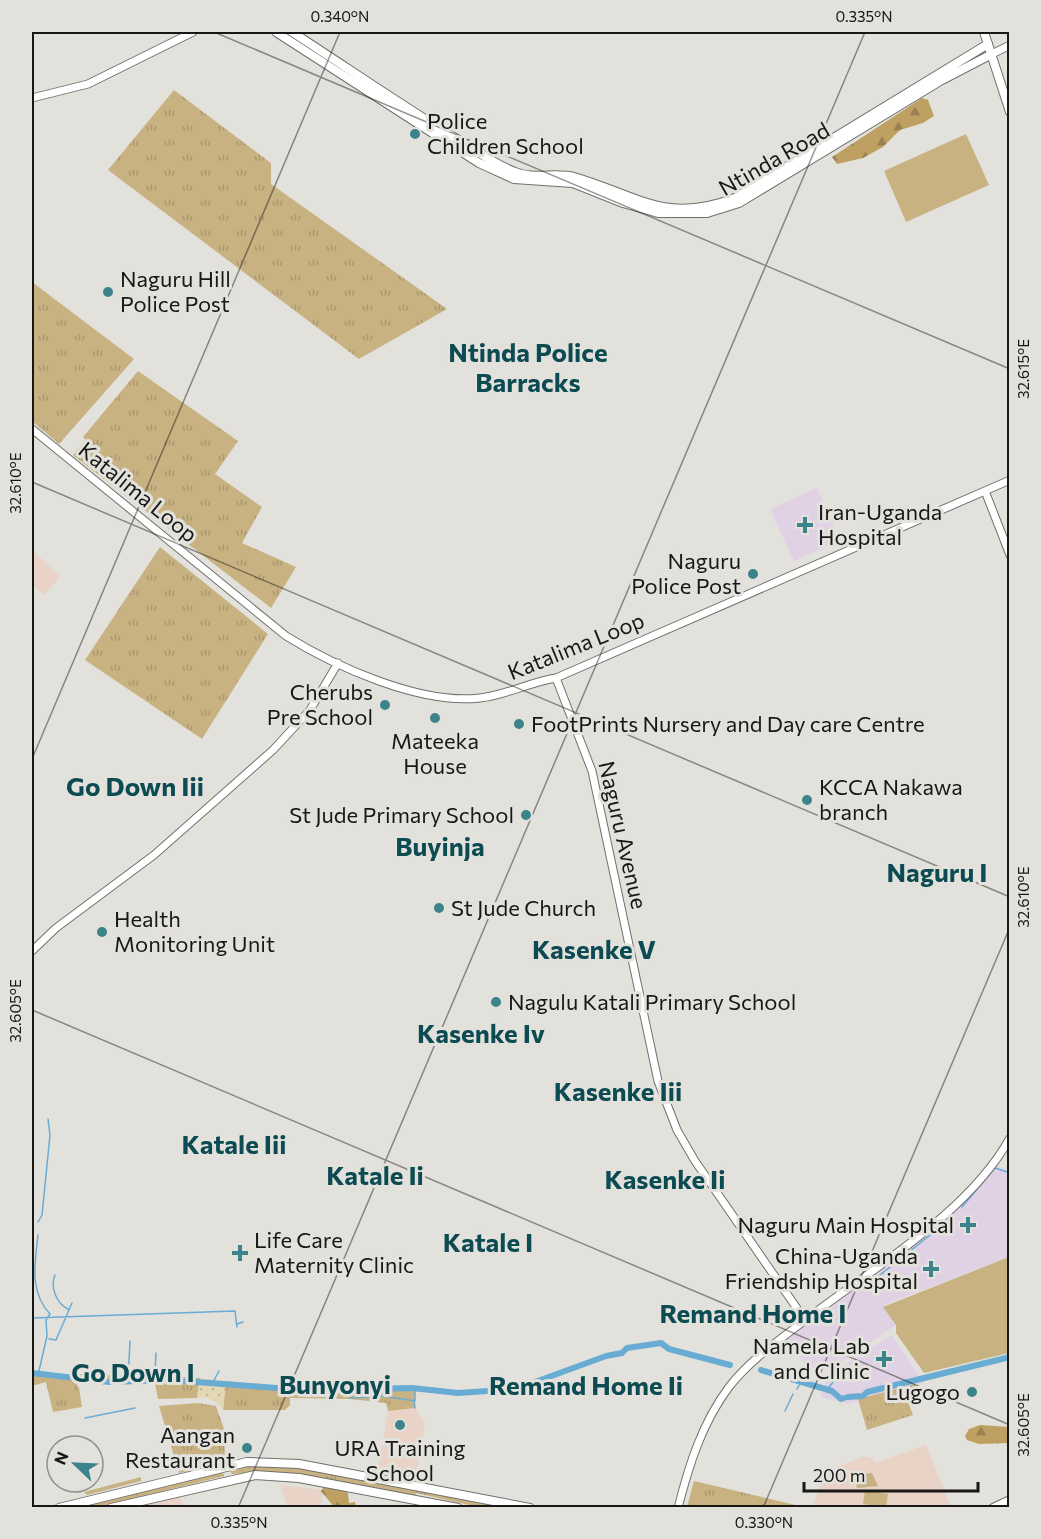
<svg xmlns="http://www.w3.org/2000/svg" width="1041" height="1539" font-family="Commissioner,sans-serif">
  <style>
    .education { fill: #e9d2c6 }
    .medical { fill: #e0d2e4 }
    .grass { fill: url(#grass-tufts) }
    .forest { fill: url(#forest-firs) }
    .sand { fill: url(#sand-dots) }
    .green { fill: #c8b282 }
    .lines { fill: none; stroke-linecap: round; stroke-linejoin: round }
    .stream { stroke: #69acd3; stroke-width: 1.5 }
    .canal { stroke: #69acd3; stroke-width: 6 }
    .tertiary-casing { stroke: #72706c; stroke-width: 9 }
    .secondary-casing { stroke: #72706c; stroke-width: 10 }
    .primary-casing { stroke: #72706c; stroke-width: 10 }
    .trunk-casing { stroke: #72706c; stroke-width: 10 }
    .tertiary { stroke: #fff; stroke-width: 7 }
    .secondary { stroke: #fff; stroke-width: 8 }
    .primary { stroke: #fff; stroke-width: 8 }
    .trunk { stroke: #fff; stroke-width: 8 }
    .ticks { fill: none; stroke: #171715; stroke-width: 1.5; stroke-opacity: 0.45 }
    .poi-dot { fill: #3c838c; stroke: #e3e1dc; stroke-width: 2 }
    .labels { text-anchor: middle; stroke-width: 6; stroke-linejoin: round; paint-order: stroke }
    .poi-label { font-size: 22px; fill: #171715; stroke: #e3e1dc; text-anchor: start }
    .street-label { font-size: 22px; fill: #171715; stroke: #e3e1dc }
    .quarter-label { font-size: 26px; font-weight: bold; fill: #0d4b53; stroke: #e3e1dc }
    .neatline { fill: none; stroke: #171715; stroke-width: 2 }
    .ticks-label { font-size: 15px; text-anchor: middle; fill: #171715 }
  </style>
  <defs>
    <pattern id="grass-tufts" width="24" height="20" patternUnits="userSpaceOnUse" patternTransform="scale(1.5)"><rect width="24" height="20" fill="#c8b282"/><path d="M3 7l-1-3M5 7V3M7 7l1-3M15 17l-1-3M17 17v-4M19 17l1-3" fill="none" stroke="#ab986f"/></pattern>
    <pattern id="forest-firs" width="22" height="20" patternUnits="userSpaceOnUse" patternTransform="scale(1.5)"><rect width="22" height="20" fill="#bea162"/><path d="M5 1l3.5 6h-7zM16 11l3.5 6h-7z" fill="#998250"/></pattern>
    <pattern id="sand-dots" width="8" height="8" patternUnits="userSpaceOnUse" patternTransform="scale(1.5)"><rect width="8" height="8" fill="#e2d8b3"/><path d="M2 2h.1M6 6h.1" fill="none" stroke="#c1b999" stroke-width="1.8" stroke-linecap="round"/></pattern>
  </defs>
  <rect width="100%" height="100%" fill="#e3e1dc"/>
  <path class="education" d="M32,550L60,576L45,595L32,585Z
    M415,1408L425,1424L414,1487L376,1478L388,1411Z
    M926,1445L951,1507L813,1506L821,1485L838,1467L864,1456L872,1458L875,1463Z
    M280,1485L323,1490L320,1507H287Z
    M180,1494L183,1507L122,1508Z"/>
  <path class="medical" d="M817,488L840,540L794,561L770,509Z
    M998,1166L1009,1171V1257L889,1303L883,1307L896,1325L829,1370H815L781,1343L906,1252L948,1217L977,1188L991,1168Z
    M892,1335L924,1383L875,1394L849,1404L821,1397L825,1382L836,1371Z"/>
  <path class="grass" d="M174,90L271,163V184L447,309L359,359L108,170Z
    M32,282L134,359L59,444L32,421Z
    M138,371L238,441L215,474L262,507L242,543L296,567L271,608L73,455L86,440L83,437Z
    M160,547L268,634L202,739L85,660Z
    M44,1374H71L79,1388L82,1407L53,1412L46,1382L32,1386V1375Z
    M81,1374L200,1378L197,1398L158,1399L155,1383L93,1382L79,1379L77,1375Z
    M226,1381L270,1385L415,1389V1408L388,1411L386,1403L350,1399L290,1398V1405L285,1410H223Z
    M915,1384L916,1392L905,1394L913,1415L867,1430L858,1399Z
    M198,1403L216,1406L224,1429L225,1459L224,1463L179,1473L159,1406Z
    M249,1466L308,1469L511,1507H478L416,1493L415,1496C354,1484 295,1469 232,1474L230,1471Z
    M223,1473L224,1476L98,1507L72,1508L194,1477Z
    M694,1481L804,1507H687Z"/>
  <path class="forest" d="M922,98L928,100L934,116L923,123L900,130L883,147L863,158L837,164L832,157Z
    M980,1425L1009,1427V1443L979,1444L967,1440L965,1436L969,1429Z
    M324,1487H337L348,1493L349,1503L355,1502L356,1507H334L321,1491Z"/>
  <path class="sand" d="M200,1378L226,1381L223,1410C216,1400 209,1397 197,1398Z"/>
  <path class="green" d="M966,134L989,185L906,222L884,171Z
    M1009,1257V1353L924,1373L896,1333V1325L883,1307Z
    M872,1473L878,1486L857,1488L855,1475Z
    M141,1477V1481L87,1495L84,1492Z
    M865,1490L888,1494L886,1507L863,1504Z"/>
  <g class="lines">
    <path class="stream" d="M962,1207L995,1168L1010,1173
      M38,1222L42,1215L50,1135L48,1119
      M38,1235C35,1263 29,1292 50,1314L46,1320L47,1336L38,1375
      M55,1275C50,1287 56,1303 68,1309
      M870,1283L954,1216
      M32,1318L235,1311L237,1327
      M237,1324L243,1322
      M49,1339L56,1340L72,1303
      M128,1380L130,1341
      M148,1380L155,1373L156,1353
      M170,1380L179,1367
      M834,1381L837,1379
      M212,1384L219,1371
      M797,1389L801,1382
      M827,1390L833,1382
      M350,1398L383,1396L415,1401V1389L412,1388
      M414,1400L415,1408
      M785,1411L793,1394
      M85,1418L135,1408"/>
    <path class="canal" d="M761,1370L832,1391L841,1399L844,1398
      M32,1373L109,1382L170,1380L303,1390L412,1388L458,1393L516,1389L606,1356L622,1353L627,1348L661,1343L669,1349L730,1365
      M848,1397L863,1396L867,1392L1010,1357"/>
    <g class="tertiary-casing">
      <path id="tertiary" d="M992,54L1010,45
        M32,98L88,84L193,32
        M32,429L286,636C336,667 421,705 480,698C507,695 530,682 556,678L1010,480
        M985,491L1010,555
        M556,678L592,771L658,1081L677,1130L695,1161L805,1320
        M32,951L56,928L154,855L273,750L310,710L338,663
        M678,1508C689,1465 702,1423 729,1387C750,1360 778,1341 804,1321C872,1268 967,1215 1010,1138"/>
    </g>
    <g class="secondary-casing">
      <path id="secondary" d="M276,32L479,163L514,179L573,183L623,203L658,213H707L739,203L940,81L992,54
        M292,32C346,67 398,103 452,136C473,148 493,164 515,172C534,180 555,172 574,177C637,195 665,225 735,198L988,44"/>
    </g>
    <g class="primary-casing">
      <path id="primary" d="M59,1508L247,1462L299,1464L530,1508
        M111,1508L255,1475L299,1478L458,1508
        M993,1508L1010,1500"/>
    </g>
    <g class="trunk-casing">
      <path id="trunk" d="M984,32L1010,112"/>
    </g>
    <use href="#tertiary" class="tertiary"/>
    <use href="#secondary" class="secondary"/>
    <use href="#primary" class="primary"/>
    <use href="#trunk" class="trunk"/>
  </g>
  <path class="ticks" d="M214,32L1010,369M32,482L1010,897M32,759L340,32M32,1010L1010,1425M238,1508L865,32M763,1508L1010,927"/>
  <g class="poi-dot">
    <circle cx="415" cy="134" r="6"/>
    <circle cx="108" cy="292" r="6"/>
    <path d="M802 516h6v6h6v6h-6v6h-6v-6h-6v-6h6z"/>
    <circle cx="753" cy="574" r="6"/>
    <circle cx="385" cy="705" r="6"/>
    <circle cx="435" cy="718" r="6"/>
    <circle cx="519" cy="724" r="6"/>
    <circle cx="807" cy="800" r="6"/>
    <circle cx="526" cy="815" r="6"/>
    <circle cx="439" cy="908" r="6"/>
    <circle cx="102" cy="932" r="6"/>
    <circle cx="496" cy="1002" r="6"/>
    <path d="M965 1216h6v6h6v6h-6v6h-6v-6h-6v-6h6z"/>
    <path d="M237 1244h6v6h6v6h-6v6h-6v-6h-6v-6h6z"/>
    <path d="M928 1260h6v6h6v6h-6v6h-6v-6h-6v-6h6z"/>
    <path d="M881 1350h6v6h6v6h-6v6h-6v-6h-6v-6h6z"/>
    <circle cx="972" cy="1392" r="6"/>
    <circle cx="400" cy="1425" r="6"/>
    <circle cx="247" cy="1448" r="6"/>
  </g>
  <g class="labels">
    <g class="poi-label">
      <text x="427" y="129">Police<tspan x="427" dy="25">Children School</tspan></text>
      <text x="120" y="287">Naguru Hill<tspan x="120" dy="25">Police Post</tspan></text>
      <text x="818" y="520">Iran-Uganda<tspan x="818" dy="25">Hospital</tspan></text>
      <text x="741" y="569" text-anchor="end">Naguru<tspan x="741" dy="25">Police Post</tspan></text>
      <text x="373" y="700" text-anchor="end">Cherubs<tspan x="373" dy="25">Pre School</tspan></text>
      <text x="531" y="732">FootPrints Nursery and Day care Centre</text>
      <text x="435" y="749" text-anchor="middle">Mateeka<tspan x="435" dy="25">House</tspan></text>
      <text x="819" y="795">KCCA Nakawa<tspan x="819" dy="25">branch</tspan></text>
      <text x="514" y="823" text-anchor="end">St Jude Primary School</text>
      <text x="451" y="916">St Jude Church</text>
      <text x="114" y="927">Health<tspan x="114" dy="25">Monitoring Unit</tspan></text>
      <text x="508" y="1010">Nagulu Katali Primary School</text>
      <text x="954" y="1233" text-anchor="end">Naguru Main Hospital</text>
      <text x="254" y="1248">Life Care<tspan x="254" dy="25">Maternity Clinic</tspan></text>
      <text x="918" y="1264" text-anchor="end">China-Uganda<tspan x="918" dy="25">Friendship Hospital</tspan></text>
      <text x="870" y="1354" text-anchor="end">Namela Lab<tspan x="870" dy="25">and Clinic</tspan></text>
      <text x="960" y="1400" text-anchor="end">Lugogo</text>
      <text x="235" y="1443" text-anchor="end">Aangan<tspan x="235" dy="25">Restaurant</tspan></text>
      <text x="400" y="1456" text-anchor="middle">URA Training<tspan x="400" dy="25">School</tspan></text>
    </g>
    <g class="street-label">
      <text transform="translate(774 159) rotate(-30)" y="8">Ntinda Road</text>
      <text transform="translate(138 492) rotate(39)" y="8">Katalima Loop</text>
      <text transform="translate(576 646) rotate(-22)" y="8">Katalima Loop</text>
      <text transform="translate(623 835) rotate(77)" y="8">Naguru Avenue</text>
    </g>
    <g class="quarter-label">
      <text x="528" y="362">Ntinda Police<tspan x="528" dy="30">Barracks</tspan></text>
      <text x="135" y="796">Go Down Iii</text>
      <text x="440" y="856">Buyinja</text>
      <text x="937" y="882">Naguru I</text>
      <text x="594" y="959">Kasenke V</text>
      <text x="481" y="1043">Kasenke Iv</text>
      <text x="618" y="1101">Kasenke Iii</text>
      <text x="234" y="1154">Katale Iii</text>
      <text x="375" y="1185">Katale Ii</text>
      <text x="665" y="1189">Kasenke Ii</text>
      <text x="488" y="1252">Katale I</text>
      <text x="753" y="1323">Remand Home I</text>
      <text x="133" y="1382">Go Down I</text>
      <text x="335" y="1394">Bunyonyi</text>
      <text x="586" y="1395">Remand Home Ii</text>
    </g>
  </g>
  <rect width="1041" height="1539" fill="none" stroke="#e3e1dc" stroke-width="66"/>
  <g transform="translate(75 1464) rotate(293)"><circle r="28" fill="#e3e1dc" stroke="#91908c" stroke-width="1.5"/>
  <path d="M0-4.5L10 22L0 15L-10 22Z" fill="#3c838c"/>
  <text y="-9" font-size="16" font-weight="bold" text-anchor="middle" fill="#171715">N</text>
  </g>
  <path d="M804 1482v9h174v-9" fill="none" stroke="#171715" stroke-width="3"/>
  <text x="813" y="1482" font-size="18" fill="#171715" stroke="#e3e1dc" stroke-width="4.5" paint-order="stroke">200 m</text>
  <rect x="33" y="33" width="975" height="1473" class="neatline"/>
  <g class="ticks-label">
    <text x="340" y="22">0.340°N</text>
    <text x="864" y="22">0.335°N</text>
    <text transform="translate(1024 369) rotate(-90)" y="5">32.615°E</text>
    <text transform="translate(16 483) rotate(-90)" y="5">32.610°E</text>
    <text transform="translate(1024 897) rotate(-90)" y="5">32.610°E</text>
    <text transform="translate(16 1011) rotate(-90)" y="5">32.605°E</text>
    <text transform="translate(1024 1425) rotate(-90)" y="5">32.605°E</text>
    <text x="239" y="1528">0.335°N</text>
    <text x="764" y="1528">0.330°N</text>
  </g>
</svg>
